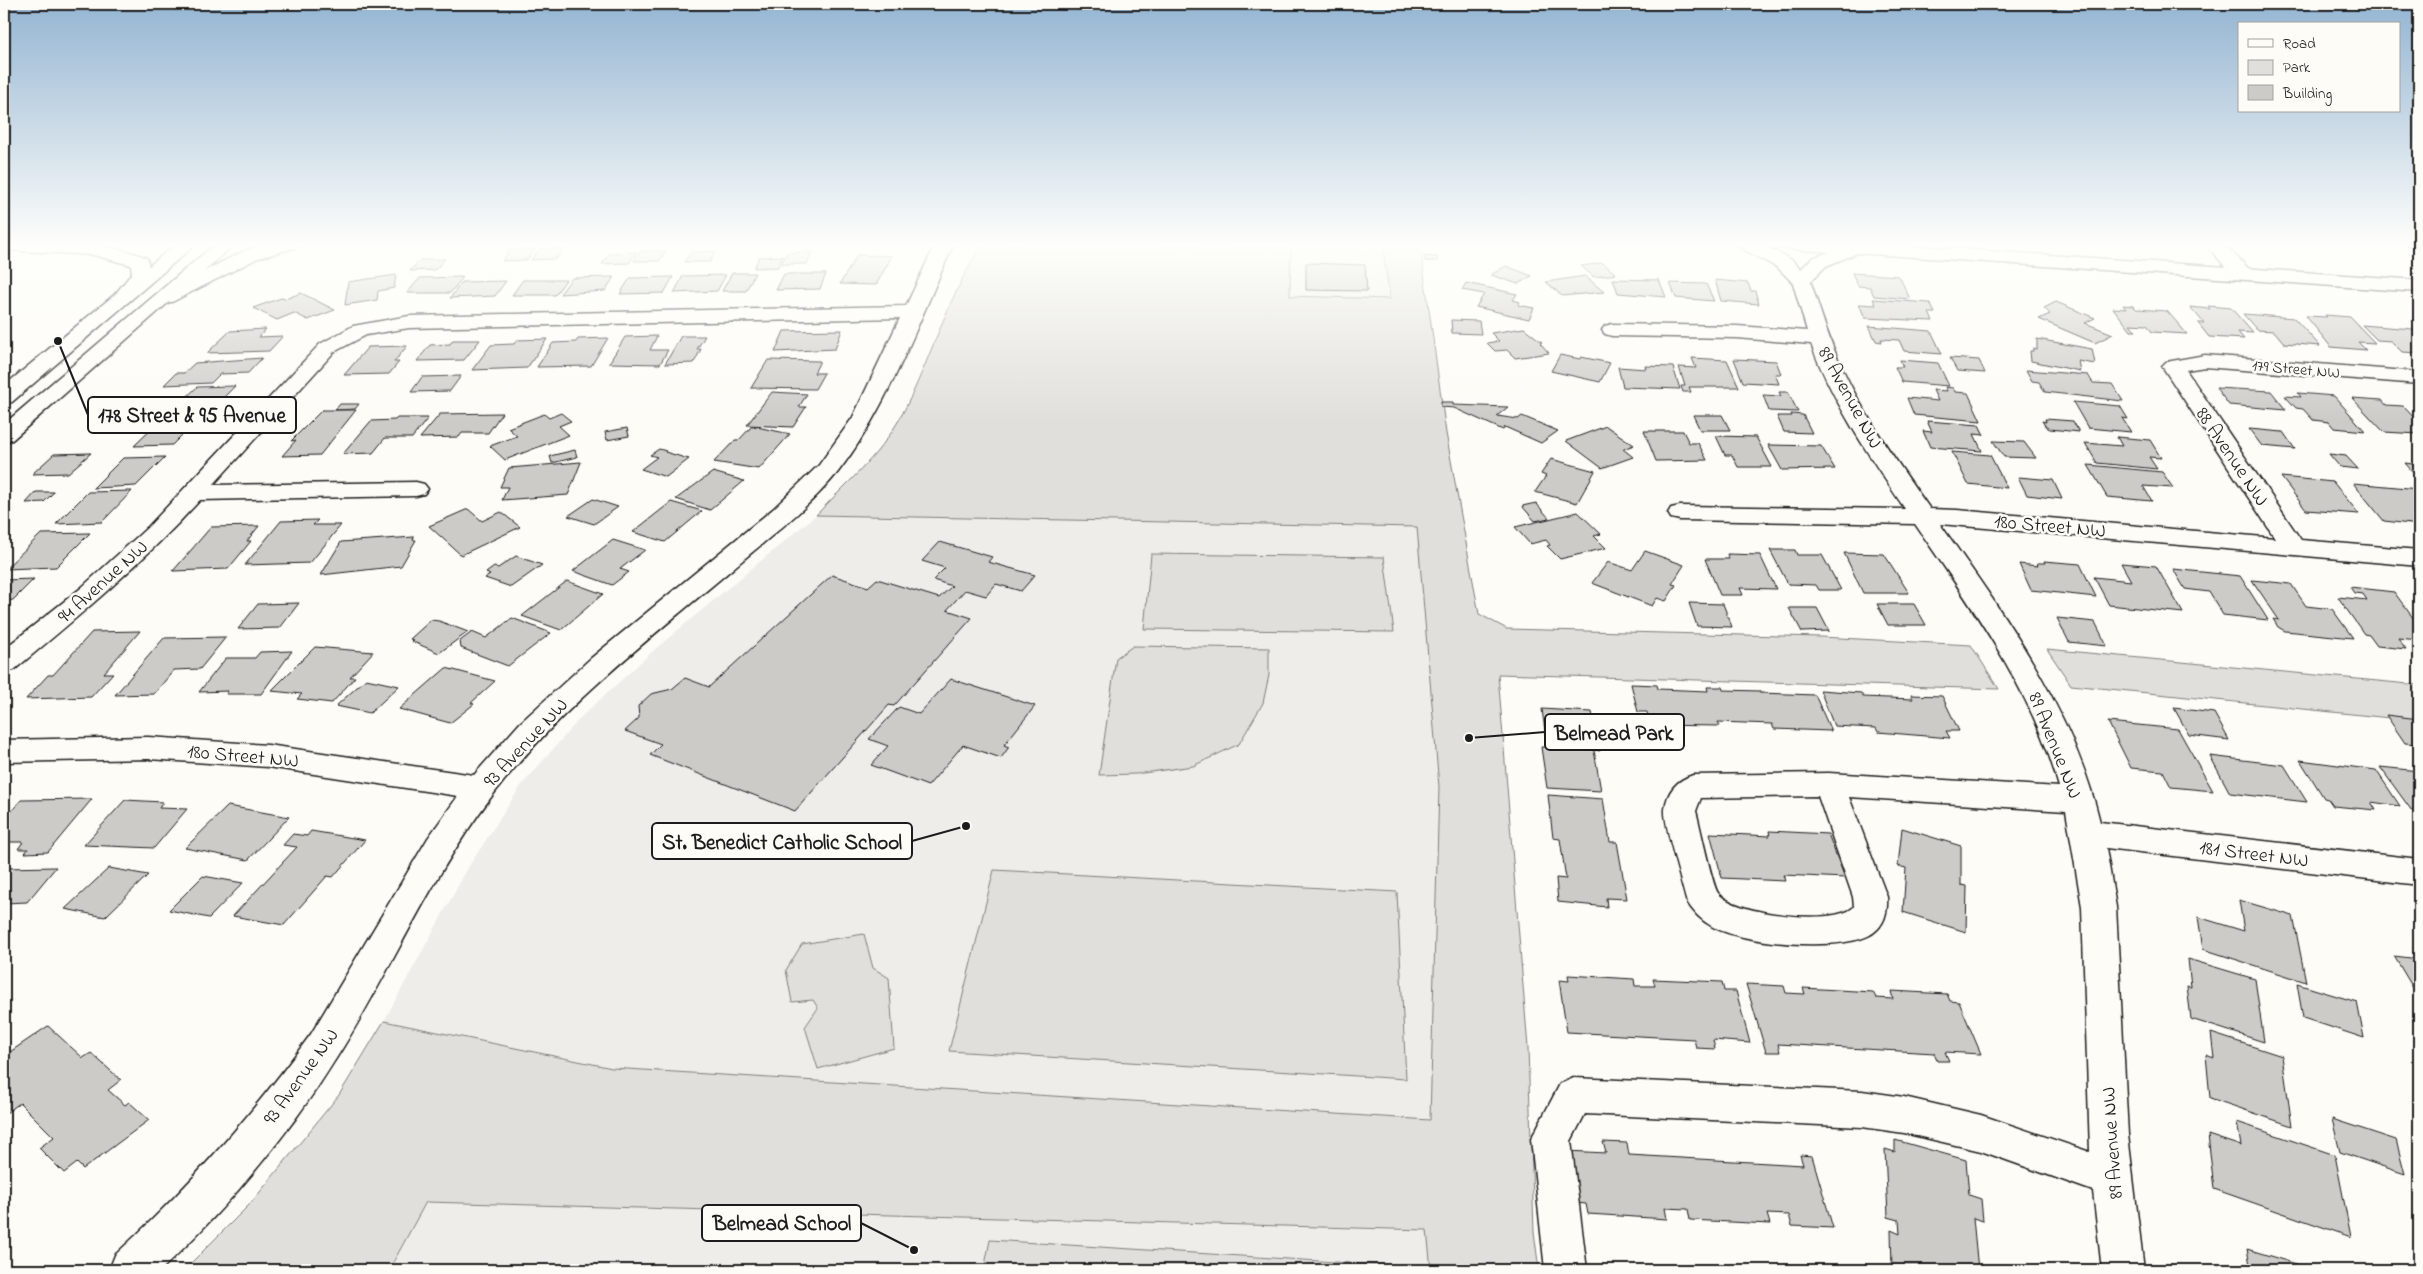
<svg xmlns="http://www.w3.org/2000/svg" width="2423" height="1274" font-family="'Indie Flower',sans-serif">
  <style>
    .built { fill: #eeede9 }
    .green { fill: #e0dfdb; stroke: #7e7e7c }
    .building { fill: #cccbc8; stroke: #1c1c1c }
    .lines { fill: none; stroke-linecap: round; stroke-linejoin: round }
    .minor-casing { stroke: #1c1c1c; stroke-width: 3 }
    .major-casing { stroke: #1c1c1c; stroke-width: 3 }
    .minor { fill: #fdfcf7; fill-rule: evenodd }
    .major { fill: #fdfcf7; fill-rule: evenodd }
    .labels { text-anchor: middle; stroke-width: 5; stroke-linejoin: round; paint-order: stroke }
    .far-street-label { font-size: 16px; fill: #1c1c1c; stroke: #fdfcf7 }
    .street-label { font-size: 20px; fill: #1c1c1c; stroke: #fdfcf7 }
    .leader { fill: none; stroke: #1c1c1c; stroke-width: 2 }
    .callout-dot { fill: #1c1c1c; stroke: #fdfcf7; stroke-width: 2 }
    .callout { fill: #fdfcf7; stroke: #1c1c1c; stroke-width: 2 }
    .callout-label { font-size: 21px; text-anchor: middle; font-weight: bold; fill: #1c1c1c }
  </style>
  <rect width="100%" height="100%" fill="#fdfcf7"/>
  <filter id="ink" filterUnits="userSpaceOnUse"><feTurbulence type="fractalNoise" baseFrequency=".02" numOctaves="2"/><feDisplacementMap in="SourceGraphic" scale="10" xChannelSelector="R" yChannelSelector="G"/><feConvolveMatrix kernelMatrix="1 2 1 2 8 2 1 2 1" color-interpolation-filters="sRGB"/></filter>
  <g filter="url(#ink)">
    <path class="built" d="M2308,243H2419V250Z
      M1291,247L1383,249L1390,299L1290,296Z
      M816,515L1417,527L1439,787L1430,1121L612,1068L384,1021L469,866L521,786L582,716L654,650Z
      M426,1202L1427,1230L1431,1270H389Z"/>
    <path class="green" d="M993,243L1291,247L1290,296L1390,299L1383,249L1421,251L1446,433L1479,614L1507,629L1821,637L1971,645L1999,689L1498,674L1528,1048L1534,1232L1539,1270H1431L1427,1230L426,1202L389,1270H184L251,1203L339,1095L384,1021L612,1068L1430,1120L1439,787L1417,527L816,515C844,486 879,456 899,420C930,364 945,301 981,247Z
      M1151,554L1384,557L1394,632L1144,629Z
      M1133,646L1269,648V675L1263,703L1239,744L1193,766L1136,774L1099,775L1116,658Z
      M2047,649L2419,685V721L2071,685Z
      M994,870L1397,892L1406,1079L949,1051Z
      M864,934L873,968L889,978L894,1048L818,1069L805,1027L818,1008L813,1000L792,1002L786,970L802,944Z
      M990,1240L1382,1265V1270H984Z"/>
    <path class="building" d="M535,249L527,260L502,261L510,250Z
      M539,249H564L556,259L531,260Z
      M641,251H666L659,261H634Z
      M716,251L710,262H684L691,252Z
      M637,252L629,263L602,264L610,253Z
      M812,252L807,264H781L787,253Z
      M857,255L892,256L876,285L840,284Z
      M783,256L778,267L754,268L759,257Z
      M1424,256L1437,257L1438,261H1425Z
      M445,259L435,270L410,271L420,260Z
      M1306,263L1365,265L1367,291L1306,290Z
      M1603,263L1616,274L1594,277L1581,266Z
      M1506,266L1532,276L1518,284L1491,275Z
      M732,273H755L746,291H722Z
      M1852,273L1899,276L1910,299L1874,296L1870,287L1858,286Z
      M784,274H826L820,289L776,290Z
      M396,275L394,288L378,291L377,300L345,305L348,282Z
      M726,275L717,291L674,293L683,276Z
      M1585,276L1604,292L1562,296L1546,282Z
      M463,277L450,293H407L420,278Z
      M614,277L605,291L560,294L572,278Z
      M673,277L664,293L620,294L630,278Z
      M1613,279L1659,280L1666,297L1618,293Z
      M523,280H566L555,295H512Z
      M1715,280L1748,283L1751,291H1755L1759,304L1721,301Z
      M506,281L495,296L450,298L462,282Z
      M1466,283L1517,294L1513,300L1520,302L1518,305L1534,308L1529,319L1476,307L1484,294L1462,290Z
      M1670,283L1706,284L1714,301L1676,298Z
      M301,293L335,310L308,320L294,313L277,320L253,308L281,298L285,299Z
      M1873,299L1930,303L1935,313H1929L1933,321L1865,318L1859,304L1876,305Z
      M2056,302L2095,318L2085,323L2113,334L2095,343L2039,319L2050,314L2044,308Z
      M2123,305L2133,306L2136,309L2167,311L2187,334L2152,332L2147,325L2130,324L2136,331H2131L2113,308L2126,309Z
      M2208,306L2231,308L2253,333L2238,332L2244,339L2209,337L2198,323H2204L2190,307L2210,309Z
      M2243,314L2294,318L2320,346L2284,343L2274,331L2257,330Z
      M2325,315L2350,317L2375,343L2358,342L2366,350L2331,347L2306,316L2327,317Z
      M1451,320L1479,321L1481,334L1452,333Z
      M2362,325L2413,329L2419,335V353L2402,352L2391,341L2377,340Z
      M1869,326L1931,331L1942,354L1904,351L1899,340L1881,339L1882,342L1876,341Z
      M1524,328L1542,342L1540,343L1549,353L1515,358L1507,350L1495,351L1487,343L1499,341L1491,333Z
      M266,329L259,337L283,336L269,351L207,353L230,331Z
      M842,330L835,349L775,352L784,331Z
      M657,336L650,350H668L660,364L609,363L625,337Z
      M681,336H705L697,349H701L694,363L665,364Z
      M608,338L591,366L537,367L553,343L576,342L578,339Z
      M547,339L527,368L472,370L491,345L514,344L517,340Z
      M2037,339L2092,349L2095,364L2078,361L2080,371L2031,361L2030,351H2033V348L2037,349Z
      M453,340H480L464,360L417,361L430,345L450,344Z
      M407,346L394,362H399L389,374L344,375L368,347Z
      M1560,355L1580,359L1581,357L1610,363L1600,382L1551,371Z
      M262,358L248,373L220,374L211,383L164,385L176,373H184L195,363Z
      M1692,358L1727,360L1739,387H1689L1691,392H1683L1681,386H1685L1679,367L1696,368Z
      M1950,358L1979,360L1985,373L1957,371Z
      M1734,359L1776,361L1781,374H1775L1779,384L1743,382Z
      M768,360L820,361L814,373H824L815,389L751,388Z
      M1900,360L1938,363L1949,386L1902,382L1895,367H1903Z
      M1645,366L1673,367L1680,389L1623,387L1618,367L1646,369Z
      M2026,370L2088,375L2093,383L2112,384L2123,401L2045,392L2039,382L2032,381Z
      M461,376L450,391L411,392L422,377Z
      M235,386L210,411L171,412L197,387Z
      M1945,387L1953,388L1955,392L1968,393L1981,421L1914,415L1907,398L1938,401L1933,390L1947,391Z
      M2216,388L2271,391L2286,410L2229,405Z
      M772,392L807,394L799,407H806L793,427L747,425Z
      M1779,392H1788L1798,412L1769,411L1763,395L1781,396Z
      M2298,393L2334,396L2365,431L2334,428L2329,422L2313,420L2303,409L2296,408L2285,396L2301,397Z
      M2352,398L2382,400L2386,405L2403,406L2419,423V434L2384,432Z
      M1441,402H1453V405L1508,407L1497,416L1518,419L1522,416L1558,431L1541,443L1505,427L1503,430L1454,408L1441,407Z
      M2073,402L2120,406L2128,419L2122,418L2131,432L2088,428Z
      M340,404H359L355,409L335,410Z
      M322,410H356L320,455L282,456L296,440L291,441Z
      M502,413L488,433H462L459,437L420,438L440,414Z
      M561,413L571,421L559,426L569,435L505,460L490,446L517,436L508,428L544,414L549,418Z
      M1791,414L1803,415L1812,433L1784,432L1777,416H1792Z
      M1693,415H1722L1730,430H1700Z
      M205,417L189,434H183L172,445L134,446L162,419Z
      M397,418H428L412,438H385L373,453L343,454L371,421L395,420Z
      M2045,419L2073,421L2079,432L2050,429L2046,427L2042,421L2046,422Z
      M1927,421L1979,425L1984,435L1974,434L1982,451L1930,447L1923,431L1932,432Z
      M752,426L790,434L759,469L714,462L735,440H739Z
      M1606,426L1634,445L1623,449L1633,457L1602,468L1566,441Z
      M627,428L629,436L607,440L605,432Z
      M2249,429L2283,432L2295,449L2262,446Z
      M1644,431H1683L1689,443H1698L1707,460L1656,461Z
      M1716,436L1756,437L1772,467H1738L1732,455H1725Z
      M2117,437L2150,440L2161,458L2149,457L2157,469L2097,463L2085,443L2122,446Z
      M1993,441L2024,442L2036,458L2004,457Z
      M1768,445L1821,446L1835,469L1782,470Z
      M659,449L666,451L665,452L689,459L666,477L641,469L657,457L650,455Z
      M575,450L577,457L552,463L550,456Z
      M1952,452L1990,455L2007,488L1968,484Z
      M91,453L68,473L32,474L54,454Z
      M2329,454L2346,456L2358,469L2340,467Z
      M165,457L136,486L93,488L123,458Z
      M1551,459L1595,471L1577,503L1535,492L1546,476L1541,474Z
      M581,462L568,495L502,500L508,487H500L509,468Z
      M2405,463L2419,465V479Z
      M2088,465L2162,472L2173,488L2143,486L2152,501L2107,497Z
      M713,472L744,481L710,510L676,499Z
      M2018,477L2053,480L2062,499L2027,495Z
      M2281,477L2333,482L2359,514L2306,510Z
      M2353,483L2419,489V508H2415L2419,513V525L2384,521Z
      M132,491L102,522L56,524L88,492Z
      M36,492H54L44,502L26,503Z
      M593,499L618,507L594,524L568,516Z
      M671,502L702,511L665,542L633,532Z
      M1536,503L1549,518L1535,521L1522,506Z
      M468,509L482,521L501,512L520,527L461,555L429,526Z
      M1578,512L1601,534L1594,536L1606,548L1560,559L1547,546L1550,545L1546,540L1530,544L1515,527Z
      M318,520L313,525H341L310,563L245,565L281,521Z
      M259,526L247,541H251L228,569L173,571L211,527Z
      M90,533L56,567L5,569L41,534Z
      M414,537L413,540H416L401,566L321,575L341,542Z
      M613,540L645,550L620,569L629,572L612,585L573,571Z
      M940,542L992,557L988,562L1035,575L1021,591L996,584L986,596L965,590L947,610L972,618L894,706L889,705L795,811L650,755L661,744L625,731L639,718L638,706L651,694L672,689L685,678L709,687L832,575L868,587L877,579L939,598L952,586L933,580L945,568L922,561Z
      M1770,550H1795L1797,555H1822L1841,590H1819L1816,585L1788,584Z
      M1645,551L1684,565L1672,584L1676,585L1666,601L1657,598L1652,606L1592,583L1608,562L1632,570Z
      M1844,553L1884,554L1909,593H1863Z
      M1727,554L1760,555L1776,589L1740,588L1743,595H1720L1705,559H1729Z
      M516,556L542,565L511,587L485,578L490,575L486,573L494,567L498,568Z
      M2044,561L2080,564L2096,597L2031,590L2019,564L2038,566L2037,563H2045Z
      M2121,563L2156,566L2183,613L2109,605L2094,577L2131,581Z
      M2173,569L2240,576L2268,620L2223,615L2209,592L2185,589Z
      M34,579L13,600L8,601L4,605V580Z
      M2252,580L2291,584L2306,606L2332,609L2353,638L2285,631L2278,627L2273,619L2279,620Z
      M567,581L603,594L561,630L522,616Z
      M2350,587L2394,592L2419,626V640L2398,638L2406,649L2377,646L2369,635L2364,634L2338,597L2367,600L2363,594L2354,593Z
      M299,603L280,628L238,629L258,604Z
      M1689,603L1723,604L1732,627L1697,626Z
      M1877,604H1914L1926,625H1888Z
      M1789,608H1817L1829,631L1802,632Z
      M512,618L551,633L508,666L461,648L460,641L472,632L486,638Z
      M2057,618L2095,622L2107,646L2069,642Z
      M431,620L439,621L468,632L439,653L411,641L413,640L410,639Z
      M140,631L104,673H113L91,697L26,699L48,675H53L92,632Z
      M226,637L200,669L174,670L154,694L115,695L164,638Z
      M315,647L373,652L350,677H355L332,703L297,699L302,694L271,691Z
      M292,651L261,694H226L228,691L199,692L226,658H255L260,652Z
      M446,668L495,681L471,703L474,704L450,723L399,709Z
      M366,679L399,686L370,713L336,706Z
      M951,679L1035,706L1004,745L1009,747L1001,758L963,745L928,786L871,765L888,746L869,739L899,707L919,714Z
      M1631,684L1657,685L1658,689L1708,691L1707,687H1722L1723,690L1760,691V693L1815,695L1831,731L1774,729L1772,724L1718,722L1720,726L1650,725L1647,712H1638Z
      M1820,690L1861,693L1863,697L1913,699L1911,695L1942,696L1959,731H1946L1950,738L1878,732L1876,728L1834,726Z
      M2174,708L2214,713L2229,740L2189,735Z
      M1542,709L1592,712L1600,751L1594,750L1601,791L1547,788L1541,747H1547Z
      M2386,715L2419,719V744L2405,743Z
      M2108,722L2178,729L2213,791L2171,787L2163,771L2131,768Z
      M2210,756L2284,765L2307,802L2230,793Z
      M2300,760L2376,770L2400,806L2371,802L2376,810L2333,806L2328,799L2324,798Z
      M2380,767L2419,771V812L2412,811Z
      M1548,795L1603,799L1610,842H1617L1627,899L1606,898L1607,907L1558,902L1556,878L1566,879L1560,839L1553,838Z
      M92,799L48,852L25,853L28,849H18L23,842H4V820L21,800Z
      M125,800L163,802L159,808L187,809L154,848L84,845Z
      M228,806L289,817L248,860L185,848Z
      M1902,828L1961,846V885L1967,886L1966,932L1903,912L1906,868L1898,866Z
      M311,831L365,840L333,877L327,876L284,925L233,916L297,847L283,845L293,834L307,836Z
      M1769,831L1828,834L1845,878L1783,875L1785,881L1722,878L1710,833L1770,836Z
      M56,867L27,902L4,903V868Z
      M109,868L148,875L105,917L65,909Z
      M203,876L243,883L209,918L169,910Z
      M2239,900L2293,916L2306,982L2203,949L2198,917L2244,931Z
      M2394,956L2419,959V998Z
      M2188,959L2255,979L2264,1042L2191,1019L2187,986L2191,987Z
      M1568,975L1634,979L1635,986H1655L1653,979L1722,982L1724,991H1736L1750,1043L1713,1040L1715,1049L1696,1048L1694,1039L1567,1032L1559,980L1569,981Z
      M1746,984L1784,986L1786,993L1805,994L1803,988L1873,992L1876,998L1893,999L1891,991L1947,994L1950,1001L1959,1002L1981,1054L1945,1052L1949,1061H1937L1934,1053L1778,1044L1780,1052H1766Z
      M2297,984L2357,1002L2364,1038L2303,1018Z
      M48,1026L83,1058L91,1053L121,1080L108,1090L125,1105L129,1102L149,1120L83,1169L77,1163L64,1173L39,1148L54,1137L20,1103L6,1113L4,1111V1056Z
      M2211,1033L2282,1056L2292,1126L2210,1098L2206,1055L2214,1058Z
      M2332,1119L2396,1140L2405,1174L2340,1152Z
      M2237,1122L2335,1155L2351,1237L2214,1189L2208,1135L2241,1146Z
      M1895,1140L1966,1160L1969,1195L1981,1199L1983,1221L1973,1218L1978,1270H1892L1891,1230L1900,1234L1899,1220L1888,1217L1885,1149L1895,1152Z
      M1603,1142L1627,1143L1629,1155L1803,1165L1800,1155L1812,1156L1833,1228L1792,1226L1789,1215L1767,1214L1770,1224L1690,1220L1688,1209L1665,1208L1667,1219L1588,1214L1586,1204L1575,1203L1567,1151L1606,1153Z
      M2247,1249L2316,1270H2251Z"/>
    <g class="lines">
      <g class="minor-casing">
        <path id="minor" d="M177,243H197L12,402L4,403V386Z
          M216,243H236L12,440L4,442V424Z
          M936,243H954C920,318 888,408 838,472C808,509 767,539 731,570C647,641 558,709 492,796C430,877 391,972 337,1057C289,1135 227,1208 161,1270H109L115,1255C188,1188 252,1115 311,1034L428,838L458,796L268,767L148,759L4,762V740L148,737L268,745L474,775L520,723L590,659L773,509L819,465L853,417L900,318L409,328L366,335L334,352L213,485L416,482L424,484L428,489L424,494L416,496L200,500C143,563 79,616 14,670L4,672V649L81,588L149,526L320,344L353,326L409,316L906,306Z
          M2204,243H2223L2249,269L2251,273L2249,277H2235Z
          M1801,274L1808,276L1810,280C1820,310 1829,341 1843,370C1866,419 1899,465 1930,509L1957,510L2275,538L2162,366L2166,362L2205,355L2419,372V384L2205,367L2186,370L2301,540L2419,550V566L1940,524C2006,617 2073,710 2100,822L2419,859V885L2106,848L2116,907L2128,1135L2144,1270H2102L2093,1191L1981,1151L1904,1133L1862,1127L1585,1114L1571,1141L1587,1270H1545L1531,1139L1560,1084L1574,1078L1862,1091L1904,1097L1981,1115L2090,1152L2082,907L2066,811L1849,797L1887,897C1888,913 1884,928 1868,936C1836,951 1745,944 1713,927C1702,921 1692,911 1686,900C1682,883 1663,822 1665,809C1667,791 1677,780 1693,775L1829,773L2059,787C2032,689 1971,606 1915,524L1680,520L1671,518L1668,513L1671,508L1680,506L1905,509C1870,457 1833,403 1811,344L1737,338L1612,336L1605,334L1602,330L1605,326L1612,324L1737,326L1807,331L1792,280L1794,276ZM1818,796L1853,897L1854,907C1835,926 1735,915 1718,893C1712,885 1700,825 1696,811L1701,798Z"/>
      </g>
      <g class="major-casing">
        <path id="major" d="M4,243C52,243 101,239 147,258L150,273C142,286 133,305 116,301L113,297L132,273L131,265L93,255L4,250Z
          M270,243H301L298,247L258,258L172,302H158L155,298L158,294L246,250Z
          M1736,243H1759L1792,260L1801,269L1812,258L1830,252L1776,248L1770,247L1767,243H1871L2419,280V292L1857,253L1826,266L1808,284L1801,286L1794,284L1778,268L1739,247Z"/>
      </g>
      <use href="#minor" class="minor"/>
      <use href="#major" class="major"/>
    </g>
  </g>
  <linearGradient id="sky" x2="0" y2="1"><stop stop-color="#94b5d2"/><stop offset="0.58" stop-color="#fefefb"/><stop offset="1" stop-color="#fefefb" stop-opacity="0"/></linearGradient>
  <rect width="2423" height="422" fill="url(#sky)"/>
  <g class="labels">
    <g class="far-street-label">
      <text transform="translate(2296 368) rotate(5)" y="6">179 Street NW</text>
    </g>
    <g class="street-label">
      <text transform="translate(1851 397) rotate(61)" y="7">89 Avenue NW</text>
      <text transform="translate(2233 456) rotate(56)" y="7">88 Avenue NW</text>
      <text transform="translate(2050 525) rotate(5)" y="7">180 Street NW</text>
      <text transform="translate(102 581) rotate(-42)" y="7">94 Avenue NW</text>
      <text transform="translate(525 742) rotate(-47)" y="7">93 Avenue NW</text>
      <text transform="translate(2056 745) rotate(68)" y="7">89 Avenue NW</text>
      <text transform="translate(243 755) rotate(5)" y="7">180 Street NW</text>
      <text transform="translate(2254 853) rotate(7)" y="7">181 Street NW</text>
      <text transform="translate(300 1076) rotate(-54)" y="7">93 Avenue NW</text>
      <text transform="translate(2111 1143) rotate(-94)" y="7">89 Avenue NW</text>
    </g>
  </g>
  <path class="leader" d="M58 341L88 415M1469 738L1545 732M966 826L912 841M914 1250L861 1223"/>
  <g class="callout-dot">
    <circle cx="58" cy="341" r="5"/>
    <circle cx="1469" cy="738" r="5"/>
    <circle cx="966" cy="826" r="5"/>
    <circle cx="914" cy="1250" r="5"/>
  </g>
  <g class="callout">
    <rect x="88" y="397" width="208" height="36" rx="5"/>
    <rect x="1545" y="714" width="139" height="36" rx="5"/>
    <rect x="652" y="823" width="260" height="36" rx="5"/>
    <rect x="702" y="1205" width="159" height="36" rx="5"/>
  </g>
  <g class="callout-label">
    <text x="192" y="422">178 Street &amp; 95 Avenue</text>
    <text x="1614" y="740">Belmead Park</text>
    <text x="782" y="849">St. Benedict Catholic School</text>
    <text x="782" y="1230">Belmead School</text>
  </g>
  <rect width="2423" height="1274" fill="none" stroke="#fdfcf7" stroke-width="20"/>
  <rect x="10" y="10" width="2403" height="1254" fill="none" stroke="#1c1c1c" stroke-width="2" filter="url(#ink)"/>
  <rect x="2238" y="22" width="162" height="90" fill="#fdfcf7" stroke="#a3a29f"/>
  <rect x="2248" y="39" width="25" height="8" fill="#fdfcf7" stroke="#a3a29f"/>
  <text x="2283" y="48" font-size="15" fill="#1c1c1c">Road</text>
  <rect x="2248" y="60" width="25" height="15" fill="#e0dfdb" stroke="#a3a29f"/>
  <text x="2283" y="72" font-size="15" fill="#1c1c1c">Park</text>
  <rect x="2248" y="85" width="25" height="15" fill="#cccbc8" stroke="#a3a29f"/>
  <text x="2283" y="98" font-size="15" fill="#1c1c1c">Building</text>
</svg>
